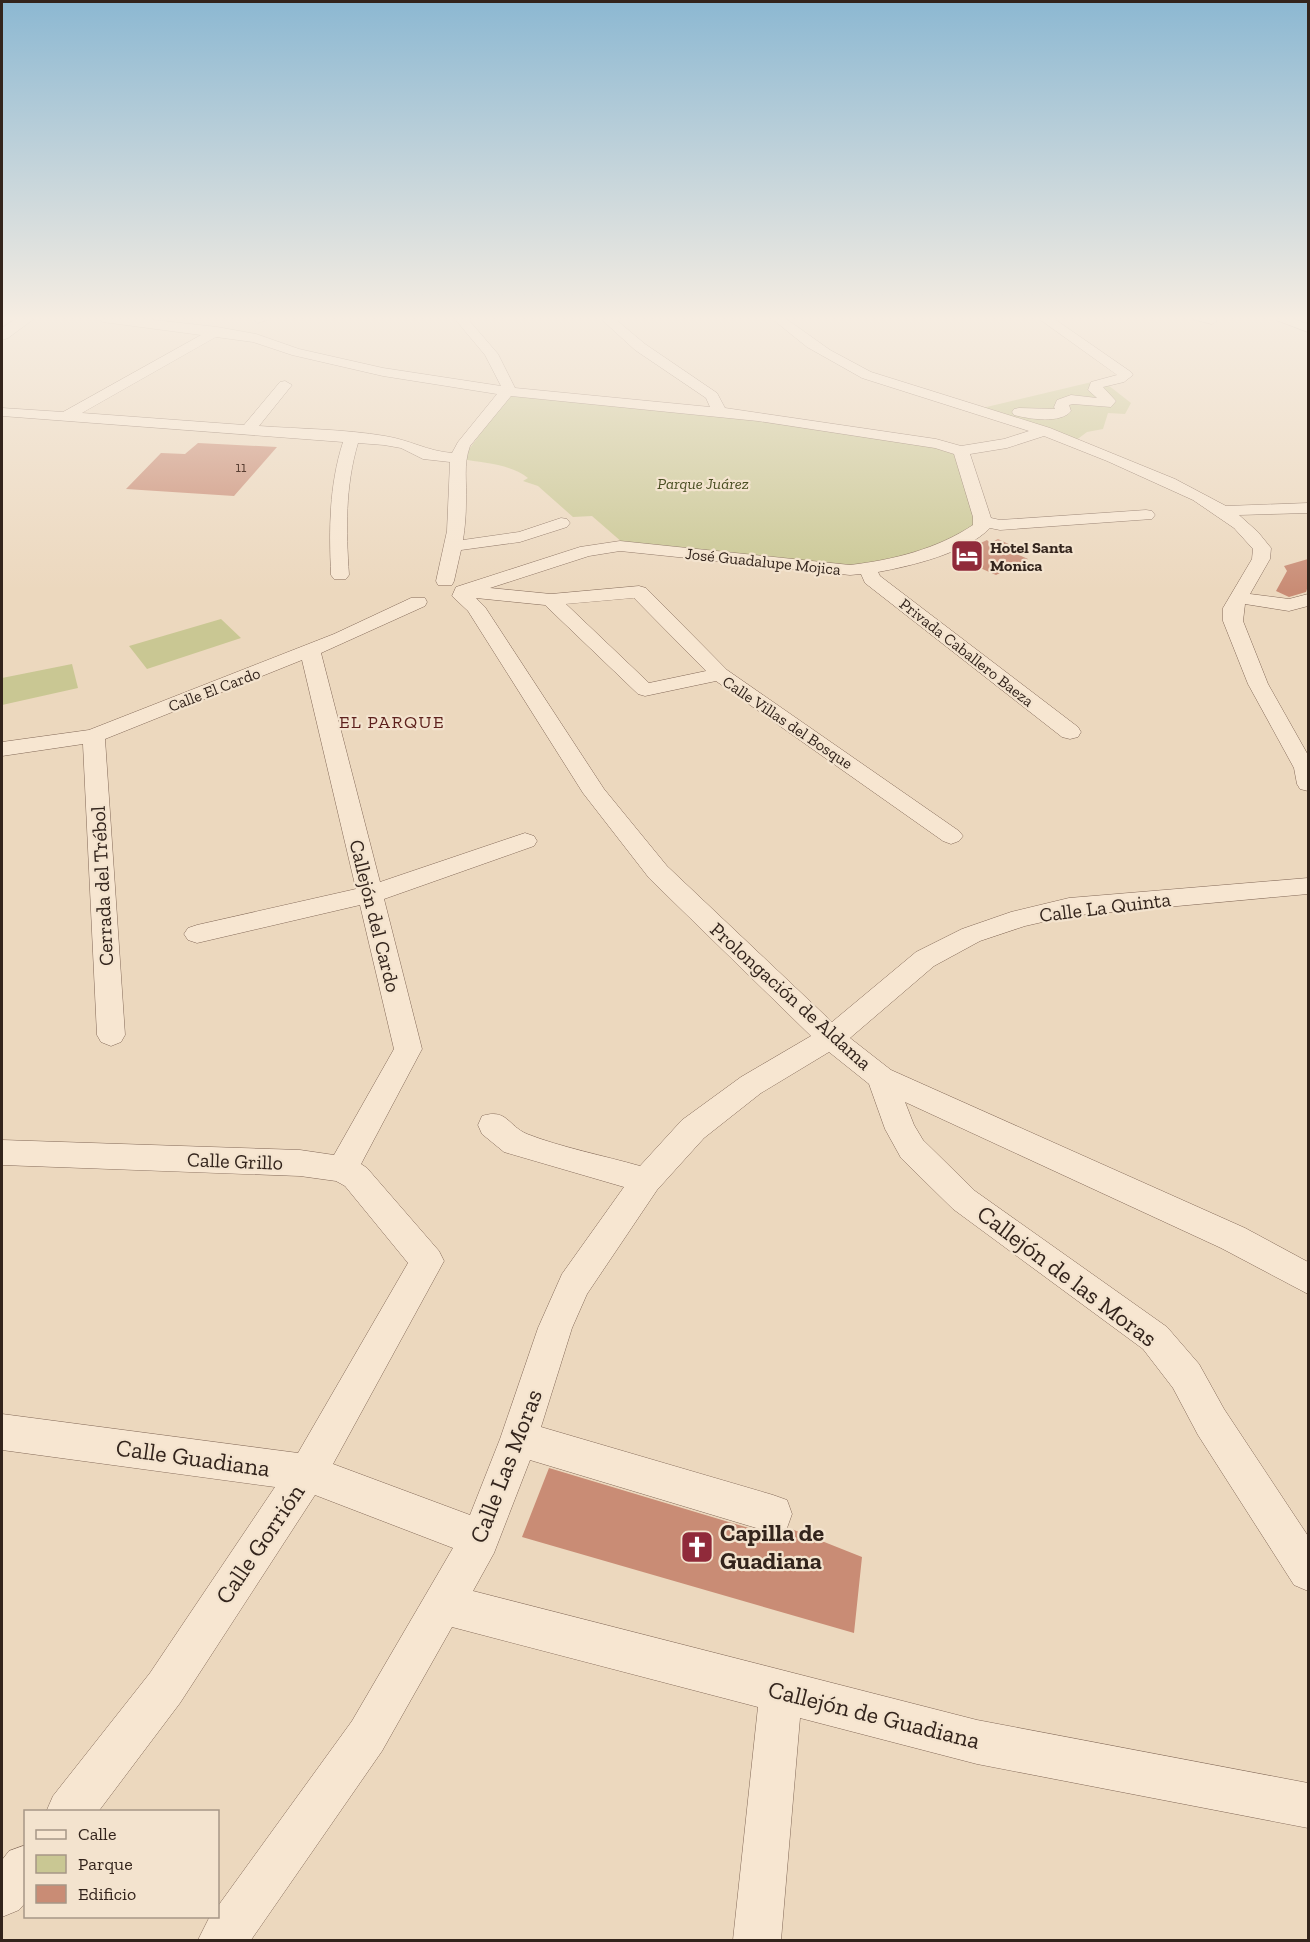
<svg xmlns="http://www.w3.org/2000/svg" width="1310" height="1942" font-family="'Zilla Slab',serif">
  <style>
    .green { fill: #c9c793 }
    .building { fill: #c98c75 }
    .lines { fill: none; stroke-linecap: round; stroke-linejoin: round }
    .pedestrian-casing { stroke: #836958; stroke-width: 1 }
    .minor-casing { stroke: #836958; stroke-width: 1 }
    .tertiary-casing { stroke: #836958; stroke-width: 1 }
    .pedestrian { fill: #f7e6d1; fill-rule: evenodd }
    .minor { fill: #f7e6d1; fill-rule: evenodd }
    .tertiary { fill: #f7e6d1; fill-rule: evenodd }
    .labels { text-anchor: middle; stroke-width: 4.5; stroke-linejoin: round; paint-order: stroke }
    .far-number-label { font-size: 14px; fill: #583e32 }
    .far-park-label { font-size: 16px; font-style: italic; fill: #4a4f23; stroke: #f3e3ce }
    .far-poi-label { font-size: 16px; font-weight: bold; fill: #33241c; stroke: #f3e3ce; text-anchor: start }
    .far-street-label { font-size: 16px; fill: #33241c; stroke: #f3e3ce }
    .far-quarter-label { font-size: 18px; letter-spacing: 1.5px; fill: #5e211d; stroke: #f3e3ce }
    .street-label { font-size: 20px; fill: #33241c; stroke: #f3e3ce }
    .near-street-label { font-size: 24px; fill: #33241c; stroke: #f3e3ce }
    .near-poi-label { font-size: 24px; font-weight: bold; fill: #33241c; stroke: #f3e3ce; text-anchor: start }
  </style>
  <rect width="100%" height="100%" fill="#ecd8be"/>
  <path class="green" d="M1096,381L1108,385L1131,403L1125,414L1108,413L1103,429L1087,432L1075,441L974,410Z
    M509,394L713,413L928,445L957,454L977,526L939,546L867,567L623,543L592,516L573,517L538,486L523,481L528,478C511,464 483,463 462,459Z
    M221,619L241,638L147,669L129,646Z
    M72,664L78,688L2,705V678Z"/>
  <path class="building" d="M198,443L277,447L234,496L126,489L161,453L185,454Z
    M998,539L1021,550L1014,553L1028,559L996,575L953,556L987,540L990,543Z
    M1308,559V586L1306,592L1289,597L1276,591L1287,571L1284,566Z
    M549,1468L772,1535L789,1528L862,1557L854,1633L522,1537Z"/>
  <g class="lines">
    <g class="pedestrian-casing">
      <path id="pedestrian" d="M1188,318H1214L1217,321L1212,324Z"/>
    </g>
    <g class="minor-casing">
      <path id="minor" d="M97,318H136L217,327L256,334L299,349L383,368L501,386L485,355L454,318H467L498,354L515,388L710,407L706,398L635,350L600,318H614L645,344L717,393L725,408L936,439L961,446L1004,439L1029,431L862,378L807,347L771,318H785L830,350L871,372L1050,428L1175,479L1226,506L1308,503V513L1239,515L1258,532L1271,548L1270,559L1250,594L1289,599L1308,594V606L1289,611L1245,604L1243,621L1268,684L1308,755V791L1300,789L1297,784L1294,768L1248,684L1223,621V608L1252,559L1253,549L1234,528L1193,500L1107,461L1044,436L1007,448L970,454L991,518L1000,520L1146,510L1152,511L1155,515L1152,519L1000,530L990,528C966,553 911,566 878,572L880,576L1078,727L1081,732L1078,737L1070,739L1062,737L865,583L861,574L850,575L620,551L589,556L490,588L551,594L639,586L646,588L727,670L959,831L963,836L959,841L951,844L943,841L716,681L645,696L638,694L545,605L476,598L485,607L604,789L667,866L832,1022L916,952L962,929L1011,912L1069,898L1308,878V894L1069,916L1025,926L980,941L934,966L850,1038L891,1070L1245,1228L1308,1262V1294L1221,1248L905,1102L914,1125L923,1140L975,1191L1167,1327L1199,1364L1224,1409L1308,1536V1591L1294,1585L1198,1435L1173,1388L1143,1349L953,1209L901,1158L885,1129L869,1084L829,1052L761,1093L704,1138L657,1190L587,1294L572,1328L541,1427L773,1495L787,1500L792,1514L787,1528L773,1533L530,1460L494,1553L473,1591L977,1720L1308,1783V1828L977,1764L800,1718L781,1940H733L758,1707L452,1627L382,1751L251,1940H198L210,1916H218V1906L352,1721L453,1548L315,1495L180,1703L98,1812H46L53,1796L150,1673L275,1487L2,1450V1414L298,1453L408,1263L345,1186L336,1181L300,1176L2,1165V1140L300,1150L334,1155L394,1049L360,905L197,943L188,940L184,934L188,928L197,925L356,889L302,660L105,739L125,1035L121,1042L111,1046L101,1042L97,1035L83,744L2,756V742L89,730L334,634L411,598H425L427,602L425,606L321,653L380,882L516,836L525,833L534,836L537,841L534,846L384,899L422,1049L361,1164L367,1168L439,1251L444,1261L333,1464L470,1515L500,1439L538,1328L562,1274L624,1187L504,1152L482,1134L478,1125L482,1116C507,1108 508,1126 527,1134C560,1147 605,1156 640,1166L682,1120L741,1077L811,1036L649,878L583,793L468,611L452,596L456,587L580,547L620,541L850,565C893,560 937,549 973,525V517L954,454L935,448L758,421L511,396L470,446C463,465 467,482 466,502C466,515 465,527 463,540L519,532L561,518L567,519L570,523L567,527L520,542L461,550L454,581L452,585H438L436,581L447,531L450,462L423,459L401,448L384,445L358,443C345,487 346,530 349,575L346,579H334L331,575C329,529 329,486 343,442L2,416V408L63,412L201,335L103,322ZM216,337L253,342L292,355L383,376L497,394L458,442L452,453C427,451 410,440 385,436C344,429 300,429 259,426L292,385L285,381L280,382L244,425L82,413ZM634,598L706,671L649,683L566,604Z
        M273,318L258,323L252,319V318Z
        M1038,318H1053L1131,372L1133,375L1124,382L1103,387L1116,401L1111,407L1073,404L1069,405L1071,411C1061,424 1029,419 1014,415L1012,412L1014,409L1019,408L1055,409L1054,407L1057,400L1071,395L1097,398L1088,390L1091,382L1117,375Z
        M1271,318H1291L1308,324V332Z
        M26,1845V1902L19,1910L2,1917V1860L9,1851Z"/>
    </g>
    <g class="tertiary-casing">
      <path id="tertiary" d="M17,318H35L8,338L2,340V328Z"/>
    </g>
    <use href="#pedestrian" class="pedestrian"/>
    <use href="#minor" class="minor"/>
    <use href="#tertiary" class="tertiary"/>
  </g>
  <linearGradient id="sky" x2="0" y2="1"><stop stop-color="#8cb8d2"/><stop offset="0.54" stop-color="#f6ede2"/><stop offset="1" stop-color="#f6ede2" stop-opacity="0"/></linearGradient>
  <rect width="1310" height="590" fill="url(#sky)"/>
  <defs>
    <g id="hotel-square" transform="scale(1.725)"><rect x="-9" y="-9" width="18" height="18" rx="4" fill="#902a3a" stroke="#f3e3ce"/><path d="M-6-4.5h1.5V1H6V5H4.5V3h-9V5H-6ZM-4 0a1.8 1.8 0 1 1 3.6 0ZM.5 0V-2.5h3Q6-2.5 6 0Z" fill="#fff"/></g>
    <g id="church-square" transform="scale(1.725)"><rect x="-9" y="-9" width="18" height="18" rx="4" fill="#902a3a" stroke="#f3e3ce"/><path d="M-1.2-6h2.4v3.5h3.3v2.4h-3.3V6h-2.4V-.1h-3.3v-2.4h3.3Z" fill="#fff"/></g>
  </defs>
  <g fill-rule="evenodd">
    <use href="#hotel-square" x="967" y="556"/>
    <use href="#church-square" x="697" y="1547"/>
  </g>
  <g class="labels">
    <g class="far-number-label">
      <text x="241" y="472">11</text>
    </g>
    <g class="far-park-label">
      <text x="703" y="489">Parque Juárez</text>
    </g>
    <g class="far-poi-label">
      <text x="990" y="553">Hotel Santa<tspan x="990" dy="18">Monica</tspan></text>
    </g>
    <g class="far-street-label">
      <text transform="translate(763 561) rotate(6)" y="6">José Guadalupe Mojica</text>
      <text transform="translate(967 652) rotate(38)" y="6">Privada Caballero Baeza</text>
      <text transform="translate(214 689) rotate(-21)" y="6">Calle El Cardo</text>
      <text transform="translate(788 722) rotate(34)" y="6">Calle Villas del Bosque</text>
    </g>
    <g class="far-quarter-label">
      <text x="392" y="728">EL PARQUE</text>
    </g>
    <g class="street-label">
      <text transform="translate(102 886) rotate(-93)" y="7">Cerrada del Trébol</text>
      <text transform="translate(1105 907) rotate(-7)" y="7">Calle La Quinta</text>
      <text transform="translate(375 916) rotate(76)" y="7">Callejón del Cardo</text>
      <text transform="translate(791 996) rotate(42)" y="7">Prolongación de Aldama</text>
      <text transform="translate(235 1161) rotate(2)" y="7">Calle Grillo</text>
    </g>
    <g class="near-street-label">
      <text transform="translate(1067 1276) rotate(37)" y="8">Callejón de las Moras</text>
      <text transform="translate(193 1458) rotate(8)" y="8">Calle Guadiana</text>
      <text transform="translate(506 1466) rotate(-69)" y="8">Calle Las Moras</text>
      <text transform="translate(260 1544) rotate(-56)" y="8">Calle Gorrión</text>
      <text transform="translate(874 1715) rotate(14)" y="8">Callejón de Guadiana</text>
    </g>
    <g class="near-poi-label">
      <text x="720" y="1541">Capilla de<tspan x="720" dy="28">Guadiana</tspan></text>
    </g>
  </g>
  <rect width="1310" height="1942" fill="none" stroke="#33241c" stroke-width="6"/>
  <rect x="24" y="1810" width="195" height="108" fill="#f3e3ce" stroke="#a69787" stroke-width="1.5"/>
  <rect x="36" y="1830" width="30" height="9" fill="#f7e6d1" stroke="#a69787" stroke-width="1.5"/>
  <text x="78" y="1840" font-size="18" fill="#33241c">Calle</text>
  <rect x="36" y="1855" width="30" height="18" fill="#c9c793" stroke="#a69787" stroke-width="1.5"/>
  <text x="78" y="1870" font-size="18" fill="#33241c">Parque</text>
  <rect x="36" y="1885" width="30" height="18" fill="#c98c75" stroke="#a69787" stroke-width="1.5"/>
  <text x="78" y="1900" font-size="18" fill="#33241c">Edificio</text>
</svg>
